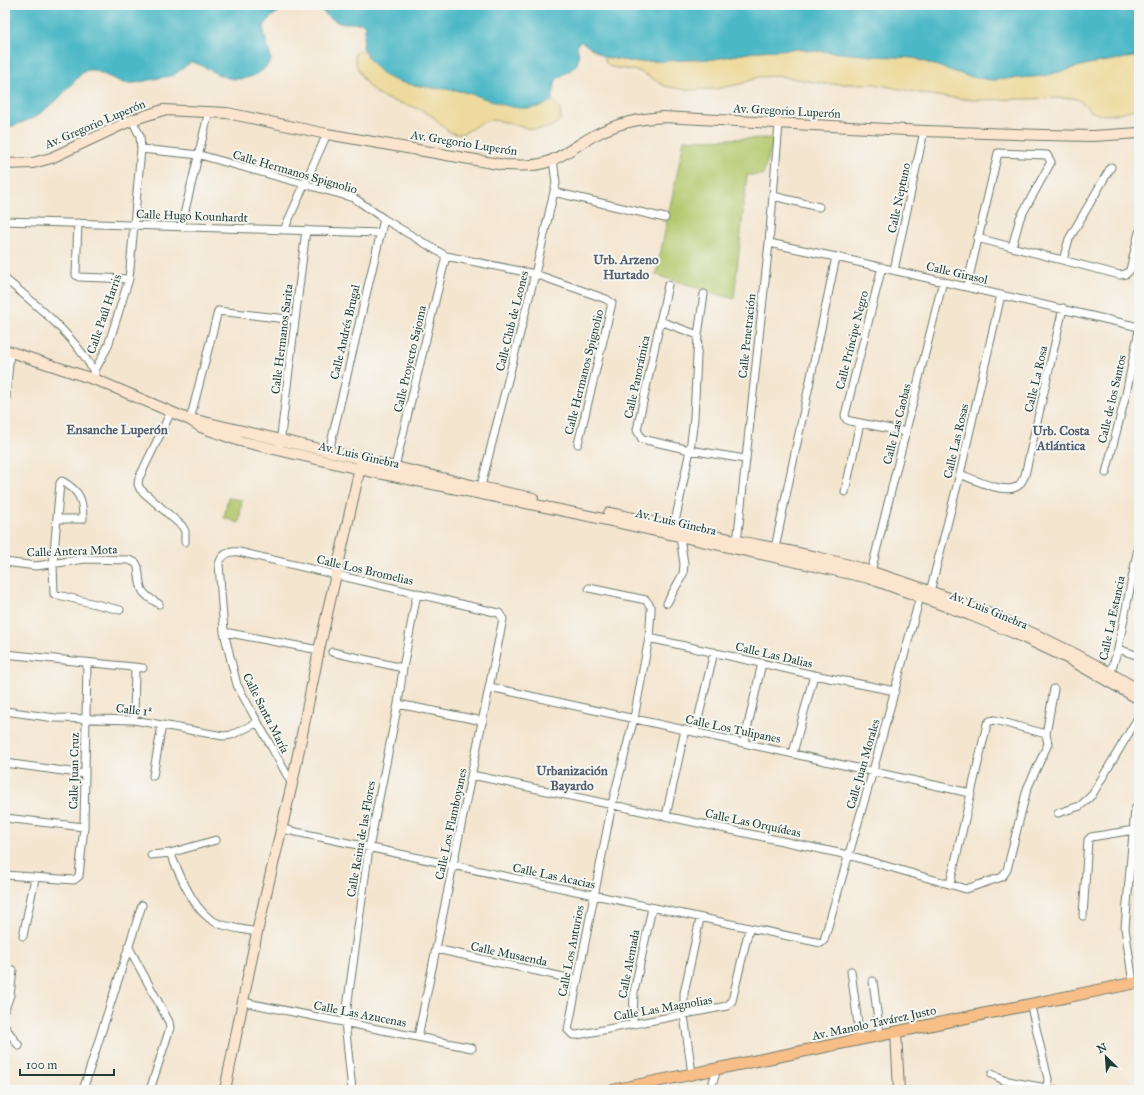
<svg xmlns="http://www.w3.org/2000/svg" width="1144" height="1095" font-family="'IM FELL Great Primer',serif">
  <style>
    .green { fill: #b4c96d; stroke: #6a8350 }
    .sand { fill: #eeda9e; stroke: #868c69 }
    .water { fill: #4bb8c6; stroke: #357a7d }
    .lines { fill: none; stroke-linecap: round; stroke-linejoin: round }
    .street-casing { stroke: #6a786a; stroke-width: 9 }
    .secondary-casing { stroke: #6a786a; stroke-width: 12 }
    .primary-casing { stroke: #6a786a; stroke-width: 13 }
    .street { stroke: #fff; stroke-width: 7 }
    .secondary { stroke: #fce5cf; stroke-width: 10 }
    .primary { stroke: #f7be88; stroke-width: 11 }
    .labels { text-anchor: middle; stroke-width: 4; stroke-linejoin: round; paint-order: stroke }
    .street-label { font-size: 12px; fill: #1f3d34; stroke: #f6f6f2 }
    .neighbourhood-label { font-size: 13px; font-weight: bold; fill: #525f6e; stroke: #f6f6f2 }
  </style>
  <rect width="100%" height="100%" fill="#f6f6f2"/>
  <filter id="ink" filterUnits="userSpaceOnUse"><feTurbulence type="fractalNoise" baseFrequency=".025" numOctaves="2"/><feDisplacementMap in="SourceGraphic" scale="8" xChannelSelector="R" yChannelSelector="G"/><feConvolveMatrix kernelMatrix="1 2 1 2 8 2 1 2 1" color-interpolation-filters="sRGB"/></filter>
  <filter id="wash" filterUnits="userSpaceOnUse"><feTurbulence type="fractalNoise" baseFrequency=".012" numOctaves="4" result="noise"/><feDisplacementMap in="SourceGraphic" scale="16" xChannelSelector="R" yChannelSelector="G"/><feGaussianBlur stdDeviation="0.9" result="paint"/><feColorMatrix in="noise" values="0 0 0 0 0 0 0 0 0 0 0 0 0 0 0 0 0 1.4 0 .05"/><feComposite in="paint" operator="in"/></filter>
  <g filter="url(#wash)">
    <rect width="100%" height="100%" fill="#f4e5cf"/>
    <path class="green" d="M774,138L763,175H747L734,299L656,275L684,140Z
      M228,498L242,500L239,523L224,518Z"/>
    <path class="sand" d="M778,48L914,58L967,76L991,80L1044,76L1088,64L1139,56V108C1124,111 1107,119 1093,112C1085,108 1086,102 1073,98L975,100L936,96L874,84H825L780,76L758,77L744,83L716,89L687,90L665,86L639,71L611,67L606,63L604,57L634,62L714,59Z
      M359,51L365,52L377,68L434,89H451L465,92L513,107L529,108L543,106L552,100L560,108L561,119C540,141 516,121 492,120C477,120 468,136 456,134C444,132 438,118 427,113C401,98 379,107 361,75C357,68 354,61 355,52Z"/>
    <path class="water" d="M5,5H288L271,17L264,26C263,39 270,48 271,61C260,77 241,83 222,76C212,72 202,64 191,62L174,75L135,83H123L94,70H87L81,74L56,101L34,118L5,129Z
      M315,5H1139V56L1088,64L1044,76L991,80L967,76L914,58L872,56L798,49L758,51L714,59L634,62L604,57L581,41L577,45C582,70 573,66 556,80L552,100C545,105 538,108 529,108C507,110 485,97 464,92C439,86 414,89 389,78C379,73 367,58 363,48L365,26L362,23H339L329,17Z"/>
  </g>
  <g filter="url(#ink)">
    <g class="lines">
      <g class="street-casing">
        <path id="street" d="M141,149L200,155L354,198L384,219L446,256L535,274L606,299L612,303L578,444
          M554,192L665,218
          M773,196L819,207
          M5,221L379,233
          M78,223L76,275L79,277L129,279
          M181,227L209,111
          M284,230L327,134
          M977,238L1120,275L1126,274L1130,270L1139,232
          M769,243L836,257L1139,327
          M1063,260L1069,239L1111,167
          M882,267L845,415L846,419L850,421L906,432
          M894,270L924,131
          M5,279C36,304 77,338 95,374
          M668,285L637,430L642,439L690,450L745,459
          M967,286L998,153L1047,155L1051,162L1020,218L1012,247
          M660,321L698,335
          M94,372L108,346L129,279L141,149L140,136L132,120
          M5,407L10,352
          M171,412L139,478L138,484L140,489L182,526L185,531V542
          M190,420L218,311L295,320
          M280,444L306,230
          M329,451L384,219
          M394,471L446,256
          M1106,473L1126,394L1139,330
          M960,474C973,479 1003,494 1016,487C1021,485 1023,479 1025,475L1063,308
          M480,490L535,274L556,183L553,160
          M845,492L860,423
          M58,519H83C83,500 80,491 62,481L60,483L53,564L54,594L120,610
          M674,527L690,450L694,418L698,335L704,294
          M737,543L769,243L779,124
          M775,548L836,257
          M5,562L36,566L85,559L129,560L136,563L138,567C141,589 138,592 159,604
          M870,576L943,281
          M589,588L646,600L651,607V611L649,638L634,718L612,804L568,1030L573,1035H577L727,1006L732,1001L749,929
          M930,592L960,474L1001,295
          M667,603L683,574L684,564L680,537
          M224,632L319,650
          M649,638L814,675L895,691
          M1118,649L1139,656
          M332,652L403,668
          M5,654L143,668
          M1109,678L1118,649L1139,543
          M490,687L970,793
          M398,704L483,721
          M5,711L55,718L134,720L223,736L231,735L257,723
          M134,720L135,668
          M695,732L714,652
          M744,743L762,663
          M793,753L814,675
          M5,763L85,774
          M472,775L848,855L966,889L1002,877L1007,870L1027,789L1048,744L1046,734
          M153,776L162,725
          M292,784L237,685L224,632L219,564C222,554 229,551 239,552L499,613L503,619L418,1037
          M1058,813L1080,806L1092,795L1139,716
          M666,816L685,730
          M5,818L84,827
          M282,829L821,943L824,940L873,771L921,593
          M170,853C180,874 193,911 215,922C227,928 243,929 257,932
          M151,855L170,853L216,840
          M5,875L74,880L79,876L84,827L87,662
          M950,884L987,724L990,721L995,720L1046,734L1054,689
          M1083,916L1088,840L1091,837L1134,830
          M23,936L35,878
          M128,946L169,1022L170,1028L150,1090
          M436,949L577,980
          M851,971L860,1039
          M873,981L880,1035
          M1133,983L1125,928L1135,809L1139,805
          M243,1002L472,1048
          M5,1009L10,995L13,970
          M1032,1011L1048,1079L1047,1090
          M633,1024L634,992L652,908
          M5,1027L19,1046
          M692,1074L684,1015V993L700,919
          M992,1074L1003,1080L1057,1090
          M83,1090L142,905
          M352,1090L345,1022L369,848L398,704L403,668L417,593
          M710,1090L715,1076"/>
      </g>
      <g class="secondary-casing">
        <path id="secondary" d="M5,164L33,163L51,158L132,120L163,110L227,113L327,134L504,165C517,165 531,167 544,163C562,158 578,144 595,135C617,123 638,119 663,117L924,131L1044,135L1093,136L1139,133
          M5,350L99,381L190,420L201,427L240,441L359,469L589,516L869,578L970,615L1014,633L1067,658L1139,699
          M196,420L480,487L533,498
          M609,513C653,522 696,532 739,541C783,550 829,558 872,572C964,600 1057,640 1139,690
          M896,1032L899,1090
          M225,1090L257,932L292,784L319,650L361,463"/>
      </g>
      <g class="primary-casing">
        <path id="primary" d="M614,1090L1139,982"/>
      </g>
      <use href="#street" class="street"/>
      <use href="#secondary" class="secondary"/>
      <use href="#primary" class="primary"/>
    </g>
  </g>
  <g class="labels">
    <g class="street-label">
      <text transform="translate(787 111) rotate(3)" y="4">Av. Gregorio Luperón</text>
      <text transform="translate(95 124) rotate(-23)" y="4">Av. Gregorio Luperón</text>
      <text transform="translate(464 143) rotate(9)" y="4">Av. Gregorio Luperón</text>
      <text transform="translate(295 172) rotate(16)" y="4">Calle Hermanos Spignolio</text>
      <text transform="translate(899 198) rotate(-78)" y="4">Calle Neptuno</text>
      <text transform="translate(192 216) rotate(2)" y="4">Calle Hugo Kounhardt</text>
      <text transform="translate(957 273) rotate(13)" y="4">Calle Girasol</text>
      <text transform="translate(104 314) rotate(-71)" y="4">Calle Paúl Harris</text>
      <text transform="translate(512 321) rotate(-76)" y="4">Calle Club de Leones</text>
      <text transform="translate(345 332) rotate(-77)" y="4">Calle Andrés Brugal</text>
      <text transform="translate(747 336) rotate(-84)" y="4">Calle Penetración</text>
      <text transform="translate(282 339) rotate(-83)" y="4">Calle Hermanos Sarita</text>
      <text transform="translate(852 340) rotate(-76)" y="4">Calle Príncipe Negro</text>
      <text transform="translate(410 359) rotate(-77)" y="4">Calle Proyecto Sajoma</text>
      <text transform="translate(584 372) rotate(-76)" y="4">Calle Hermanos Spignolio</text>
      <text transform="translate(637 377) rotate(-78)" y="4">Calle Panorámica</text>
      <text transform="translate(1036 379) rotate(-77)" y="4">Calle La Rosa</text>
      <text transform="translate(1112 399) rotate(-77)" y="4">Calle de los Santos</text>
      <text transform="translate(897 424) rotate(-76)" y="4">Calle Las Caobas</text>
      <text transform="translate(956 441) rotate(-77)" y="4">Calle Las Rosas</text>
      <text transform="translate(359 455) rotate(13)" y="4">Av. Luis Ginebra</text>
      <text transform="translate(676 522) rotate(13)" y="4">Av. Luis Ginebra</text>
      <text transform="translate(72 551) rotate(-2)" y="4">Calle Antera Mota</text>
      <text transform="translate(365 570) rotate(13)" y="4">Calle Los Bromelias</text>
      <text transform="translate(989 610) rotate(22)" y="4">Av. Luis Ginebra</text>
      <text transform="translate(1112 618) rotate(-78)" y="4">Calle La Estancia</text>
      <text transform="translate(774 655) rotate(13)" y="4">Calle Las Dalias</text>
      <text transform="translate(134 710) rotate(6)" y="4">Calle 1ª</text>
      <text transform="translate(266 713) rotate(63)" y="4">Calle Santa María</text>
      <text transform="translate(733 729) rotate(12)" y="4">Calle Los Tulipanes</text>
      <text transform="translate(863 764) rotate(-74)" y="4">Calle Juan Morales</text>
      <text transform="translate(74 771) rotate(-89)" y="4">Calle Juan Cruz</text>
      <text transform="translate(753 823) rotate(12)" y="4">Calle Las Orquídeas</text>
      <text transform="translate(451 824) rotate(-78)" y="4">Calle Los Flamboyanes</text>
      <text transform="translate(361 839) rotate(-80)" y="4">Calle Reina de las Flores</text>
      <text transform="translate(554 876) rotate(12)" y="4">Calle Las Acacias</text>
      <text transform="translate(571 951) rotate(-79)" y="4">Calle Los Anturios</text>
      <text transform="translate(509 954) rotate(12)" y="4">Calle Musaenda</text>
      <text transform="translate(629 964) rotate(-79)" y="4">Calle Alemada</text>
      <text transform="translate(663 1008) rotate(-10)" y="4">Calle Las Magnolias</text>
      <text transform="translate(360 1014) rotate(11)" y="4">Calle Las Azucenas</text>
      <text transform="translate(874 1023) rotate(-12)" y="4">Av. Manolo Tavárez Justo</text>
    </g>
    <g class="neighbourhood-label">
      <text x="626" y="264">Urb. Arzeno<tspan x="626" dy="15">Hurtado</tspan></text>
      <text x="117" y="434">Ensanche Luperón</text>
      <text x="1061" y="435">Urb. Costa<tspan x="1061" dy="15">Atlántica</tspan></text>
      <text x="572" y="775">Urbanización<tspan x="572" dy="15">Bayardo</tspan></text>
    </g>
  </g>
  <rect width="1144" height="1095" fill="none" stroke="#f6f6f2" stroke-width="20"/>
  <g transform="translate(1106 1057) rotate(335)" stroke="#f6f6f2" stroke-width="3" paint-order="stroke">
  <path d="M0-3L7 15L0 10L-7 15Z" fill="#1f3d34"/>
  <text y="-6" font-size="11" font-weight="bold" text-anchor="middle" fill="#1f3d34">N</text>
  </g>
  <path d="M20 1069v6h94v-6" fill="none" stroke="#1f3d34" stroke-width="2"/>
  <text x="26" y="1069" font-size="12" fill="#1f3d34" stroke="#f6f6f2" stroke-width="3" paint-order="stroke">100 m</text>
</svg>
